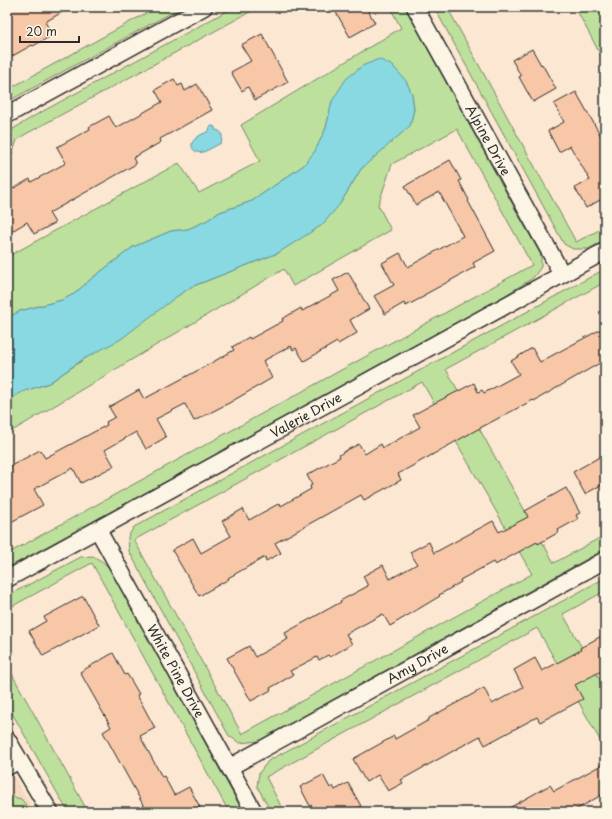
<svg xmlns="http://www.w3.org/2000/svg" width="612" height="819" font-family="'Playpen Sans',sans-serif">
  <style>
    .built { fill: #f6d9c2 }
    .green { fill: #bde19c; stroke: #748664; fill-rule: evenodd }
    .water { fill: #88d9e2; stroke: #639399 }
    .building { fill: #f8c7a7; stroke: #2b2b2b }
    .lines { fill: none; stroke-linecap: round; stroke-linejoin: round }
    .street-casing { stroke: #2b2b2b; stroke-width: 19 }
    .street { stroke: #fcf5e5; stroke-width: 16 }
    .labels { text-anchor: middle; stroke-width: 3.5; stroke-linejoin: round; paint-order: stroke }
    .street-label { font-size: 13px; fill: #2b2b2b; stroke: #fcf5e5 }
  </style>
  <rect width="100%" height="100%" fill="#fbe7d2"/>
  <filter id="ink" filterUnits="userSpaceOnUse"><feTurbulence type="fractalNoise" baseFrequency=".025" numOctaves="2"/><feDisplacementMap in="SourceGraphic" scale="8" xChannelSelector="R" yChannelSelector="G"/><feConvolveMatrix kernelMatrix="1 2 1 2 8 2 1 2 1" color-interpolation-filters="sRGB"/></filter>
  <g filter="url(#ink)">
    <path class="built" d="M7,764L34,812H7Z"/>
    <path class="green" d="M157,7H182L7,102V90Z
      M234,7H259L24,135L17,140L13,152L7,162V146L13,129L36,115Z
      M390,7H405L520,218L541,255V267L533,278L482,310L7,568V554L532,265L457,129L392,164L378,205L391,230L293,286L284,269L7,434V401L22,392L49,383L176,297L191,287L278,253L340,204L361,169L410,125L414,109L412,94L332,101L326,128L315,152L304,165L252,201L220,212L206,221L188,229L171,231L133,247L91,279L74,294L62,300L20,311L7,318V257L179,163L199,193L260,161L241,125L401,28Z
      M434,7H447L576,242L605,227V240L588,249H573L564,244Z
      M575,7H605V63Z
      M605,269V282L446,369L554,563L605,535V549L258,741L240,743L229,736L129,551L128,537L134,527ZM422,382L532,574L242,734L134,540Z
      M93,556L103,562L110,569L243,812H229L92,563L7,609V596L81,557Z
      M605,578V591L563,614L605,689V749L537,628L266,777L284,812H271L257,786L259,773L268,761Z
      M7,665L88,812H68L7,704Z
      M7,795L21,799L32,812H7Z"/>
    <path class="water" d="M379,59L393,66L406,81L412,94L414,109L410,126L361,169L340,204L322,225L278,253L191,287L176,297L121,339L82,360L49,383L22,392L7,401V318L20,311L62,300L74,294L91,279L133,247L171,231L188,229L206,221L220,212L252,201L304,165L315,151L326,128L332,101L346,79L362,66Z
      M212,126L215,127V130C223,130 223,137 221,143C215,146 209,150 203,152C194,155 188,145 195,139C199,135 205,133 209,131L210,127Z"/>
    <path class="building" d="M7,7H71L45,22L53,35L33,46L32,45L7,59Z
      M333,7H366L375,23L350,37Z
      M262,34L288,82L255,100L248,87L242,91L231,72L251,61L241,45Z
      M532,49L541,65L542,64L556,89L533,102L519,77L521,76L512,60Z
      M174,79L178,86L182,84L185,91L197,84L212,110L160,139L161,142L133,158L136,164L49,213L55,223L34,234L27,222L7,234V192L30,179L31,182L66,163L57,147L90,129L89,127L109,116L116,128L162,102L155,90Z
      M576,92L605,143V208L600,200L586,208L575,188L590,180L570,146L559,152L548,131L564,122L554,104Z
      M450,160L461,180L459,181L469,200L468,201L495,251L473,263L475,267L424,295L425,296L406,306L404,303L385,314L374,296L394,285L382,263L400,253L408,267L463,236L439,192L416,205L405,186Z
      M348,272L369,309L350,320L357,333L338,344L337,342L304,361L296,348L293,350L291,346L263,361L272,378L229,403L194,421L185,404L156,419L166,437L146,449L136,432L105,450L114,466L81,483L73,468L34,489L43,505L7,524V468L40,450L45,458L107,425L106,422L115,417L109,407L139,390L144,399L206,366L234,350L232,347L249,337L250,339L283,321L282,319L301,308L302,311L339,291L333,280Z
      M605,327V360L534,401L533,400L478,429L398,474L401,480L364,500L361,495L275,543L281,553L266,561L265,557L228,578L229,579L199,596L172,550L193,538L201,553L231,536L222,521L243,509L249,520L280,503L281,506L311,489L310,486L312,485L307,475L340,457L339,455L347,450L359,444L365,454L381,444L383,448L420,427L413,415L433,404L474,383L478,392L482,390L484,393L519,374L511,361L532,348L540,362Z
      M605,454V483L585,494L573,472Z
      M566,488L580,513L576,515L578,519L558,530L559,532L538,544L537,542L495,565L493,562L460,580L461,582L439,595L440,596L390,626L383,614L346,634L352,644L330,657L328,655L319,660L317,657L290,671L293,675L270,688L271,690L251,701L227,658L249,646L255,657L288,639L285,633L341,602L340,601L368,586L363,576L383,565L390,579L417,564L410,552L429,542L434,553L493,521L499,532L528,517L525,511Z
      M83,596L99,625L43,656L29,631L46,621L44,617Z
      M605,634V669L575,685L583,699L540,722L537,717L485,745L480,736L401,780L403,783L388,791L378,775L366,782L353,759L394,736L395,739L429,720V718L484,688L492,704L523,687L514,670L535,658L542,671L581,650L580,648Z
      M113,653L125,675L127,674L132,682L139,694L137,695L155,728L140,736L162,777L164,776L174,795L189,787L200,807L191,812H142L146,810L103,732L111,727L80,672Z
      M605,763V793L572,812H502L550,785L554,791Z
      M323,775L330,788L333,786L335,790L348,783L361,806L351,812H315L311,805L310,806L300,787Z"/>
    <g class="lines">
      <g class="street-casing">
        <g id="street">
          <path id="s1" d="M415,7L562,274"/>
          <path d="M7,115L204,7"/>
          <path id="s2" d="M98,530L254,812"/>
          <path id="s3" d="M7,579L605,251"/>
          <path d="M7,739L50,812"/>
          <path d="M7,767L19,760"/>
          <path id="s4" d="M230,767L605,560"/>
        </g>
      </g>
      <use href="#street" class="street"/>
    </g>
  </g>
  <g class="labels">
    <g class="street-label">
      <text dy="5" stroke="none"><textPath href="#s1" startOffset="152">Alpine Drive</textPath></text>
      <text dy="5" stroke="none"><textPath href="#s3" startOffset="341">Valerie Drive</textPath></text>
      <text dy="5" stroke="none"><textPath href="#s4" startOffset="214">Amy Drive</textPath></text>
      <text dy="5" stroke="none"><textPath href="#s2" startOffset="161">White Pine Drive</textPath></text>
    </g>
  </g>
  <rect width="612" height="819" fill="none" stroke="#fcf5e5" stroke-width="24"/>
  <rect x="12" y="12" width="588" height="795" fill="none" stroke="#2b2b2b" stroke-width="1.5" filter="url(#ink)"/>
  <path d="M20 36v6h59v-6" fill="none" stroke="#2b2b2b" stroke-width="2"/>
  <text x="26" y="36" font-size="12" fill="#2b2b2b" stroke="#fcf5e5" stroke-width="3" paint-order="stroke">20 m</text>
</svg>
